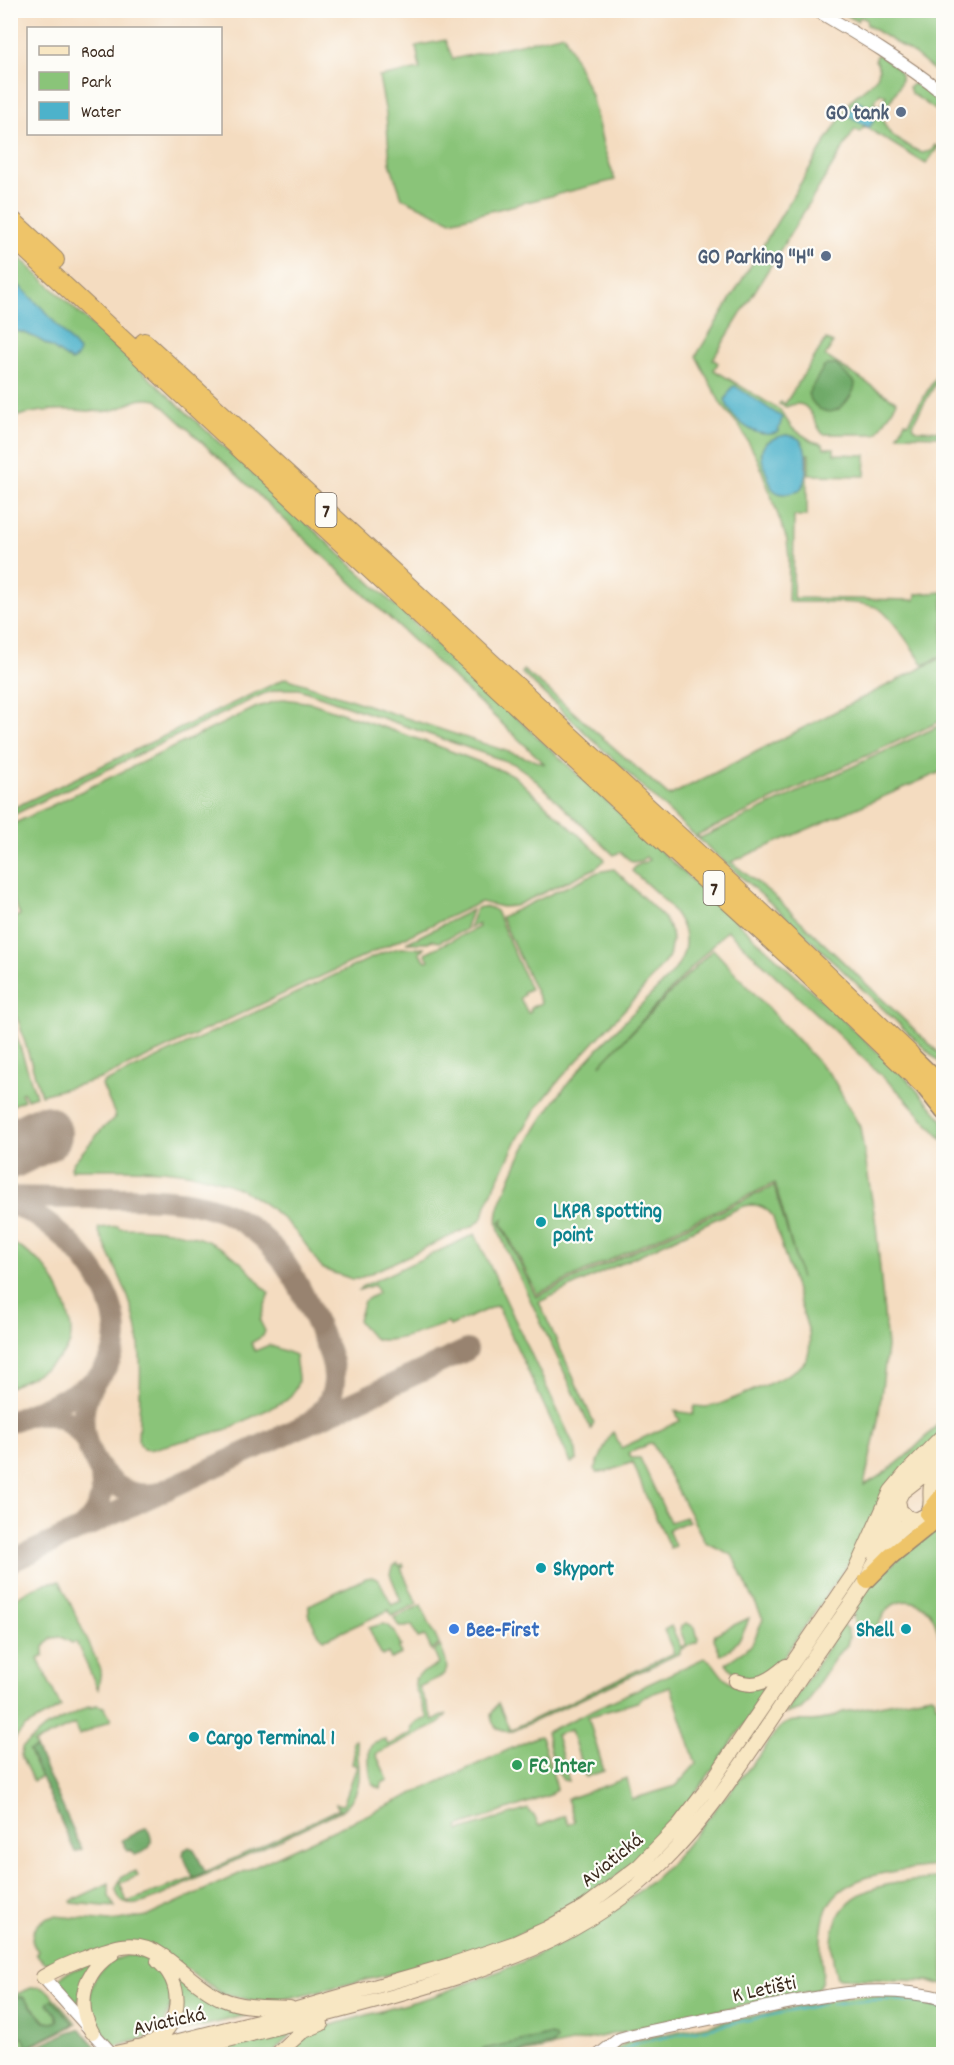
<svg xmlns="http://www.w3.org/2000/svg" width="954" height="2065" font-family="Dekko,sans-serif">
  <style>
    .green { fill: #8ac479; stroke: #62774c; stroke-width: 1.5; fill-rule: evenodd }
    .forest { fill: #6faa69; stroke: #556a44; stroke-width: 1.5 }
    .water { fill: #4db2cb; stroke: #446e74; stroke-width: 1.5 }
    .lines { fill: none; stroke-linecap: round; stroke-linejoin: round }
    .stream { stroke: #4db2cb; stroke-width: 2 }
    .taxiway { stroke: #98836f; stroke-width: 22 }
    .runway { stroke: #98836f; stroke-width: 58 }
    .tertiary-casing { stroke: #98836f; stroke-width: 14 }
    .secondary-casing { stroke: #98836f; stroke-width: 16 }
    .trunk-casing { stroke: #98836f; stroke-width: 19 }
    .motorway-casing { stroke: #98836f; stroke-width: 20 }
    .tertiary { stroke: #fff; stroke-width: 12 }
    .secondary { stroke: #f8e7c3; stroke-width: 14 }
    .trunk { stroke: #eec469; stroke-width: 16 }
    .motorway { stroke: #eec469; stroke-width: 18 }
    .service-dot { fill: #5c6f8a; stroke: #fdfcf7; stroke-width: 2 }
    .culture-dot { fill: #0f9aa8; stroke: #fdfcf7; stroke-width: 2 }
    .shop-dot { fill: #3f7fe0; stroke: #fdfcf7; stroke-width: 2 }
    .leisure-dot { fill: #2e9e5b; stroke: #fdfcf7; stroke-width: 2 }
    .labels { text-anchor: middle; stroke-width: 4.5; stroke-linejoin: round; paint-order: stroke }
    .shield { fill: #fdfcf7; stroke: #75695f; stroke-width: 1.5 }
    .shield-label { font-size: 20px; font-weight: bold; fill: #3b2a1e }
    .service-label { font-size: 21px; font-weight: bold; fill: #4e5e75; stroke: #fdfcf7; text-anchor: end }
    .culture-label { font-size: 21px; font-weight: bold; fill: #0d838f; stroke: #fdfcf7; text-anchor: start }
    .shop-label { font-size: 21px; font-weight: bold; fill: #366cbe; stroke: #fdfcf7; text-anchor: start }
    .leisure-label { font-size: 21px; font-weight: bold; fill: #27864d; stroke: #fdfcf7; text-anchor: start }
    .street-label { font-size: 21px; fill: #3b2a1e; stroke: #fdfcf7 }
  </style>
  <rect width="100%" height="100%" fill="#fdfcf7"/>
  <filter id="ink" filterUnits="userSpaceOnUse"><feTurbulence type="fractalNoise" baseFrequency=".0167" numOctaves="2"/><feDisplacementMap in="SourceGraphic" scale="12" xChannelSelector="R" yChannelSelector="G"/><feConvolveMatrix kernelMatrix="1 2 1 2 8 2 1 2 1" color-interpolation-filters="sRGB"/></filter>
  <filter id="wash" filterUnits="userSpaceOnUse"><feTurbulence type="fractalNoise" baseFrequency=".008" numOctaves="4" result="noise"/><feDisplacementMap in="SourceGraphic" scale="24" xChannelSelector="R" yChannelSelector="G"/><feGaussianBlur stdDeviation="1.35" result="paint"/><feColorMatrix in="noise" values="0 0 0 0 0 0 0 0 0 0 0 0 0 0 0 0 0 1.4 0 .05"/><feComposite in="paint" operator="in"/></filter>
  <g filter="url(#wash)">
    <rect width="100%" height="100%" fill="#f4dcc0"/>
    <path class="green" d="M839,11H943V78L914,54L867,25L866,19L860,17L857,21Z
      M564,34L591,95L604,148L615,180L451,221L402,198L390,163L386,114L379,77L420,69L416,46L445,40L453,59Z
      M878,54C911,76 905,78 885,109L880,106L886,96L880,93L873,103L885,110C876,132 906,145 922,153L931,151L935,145L938,147L926,164L864,126L860,132L855,129L713,359L718,363L714,370L780,410L792,428L812,441L823,444L824,448H834V454L866,455L865,476L809,475V454H807V516H794L793,598L915,600L916,594L943,592V655L924,665C913,650 895,621 881,610C866,599 810,603 790,602L788,601L789,558L787,540L758,460L740,427L721,404L696,356L851,100C861,89 889,78 875,60ZM786,435L799,439L804,484L799,491L778,492L772,488L761,452L766,442Z
      M913,84L923,87L943,103V115L911,93L909,87Z
      M10,249L907,1079L943,1120V1140L900,1093L727,930L600,1065L713,949L832,1077L860,1127L876,1224L887,1347L878,1421L864,1485C895,1469 920,1445 943,1418V1428L774,1671C754,1679 740,1684 726,1663L745,1650L753,1642L763,1619L732,1555L705,1542L652,1443L629,1453L631,1458H640L670,1522L685,1517L689,1521L668,1530L675,1546L670,1548L645,1494L633,1462L607,1472H596L595,1469L610,1435L613,1432L621,1448L680,1421L675,1411L693,1414L695,1406L706,1407L717,1405C735,1398 791,1377 803,1364C811,1355 810,1343 809,1332L772,1215C764,1205 753,1203 741,1207L539,1302L594,1423L591,1429C570,1384 548,1338 527,1293C519,1276 502,1244 498,1226C495,1213 502,1200 507,1187C539,1101 606,1040 669,977C710,931 664,900 632,871L636,866L649,860L646,857L640,861L632,862L620,852L614,855L530,775L514,764L299,689H281L263,694L11,816V809L286,678L545,764L157,400C132,395 130,408 108,411C96,413 83,410 71,410C49,409 31,412 11,418V330C33,332 53,349 72,361L28,294L11,278ZM775,1183L801,1279L774,1186L536,1297L500,1222L503,1219L502,1223L537,1294Z
      M826,339L833,343L825,356L897,402L878,432L875,434H823C811,421 811,395 786,407L779,404L781,402L785,404Z
      M943,365V371L913,423V426L916,430L943,431V436L898,435L905,422L908,423Z
      M943,657V720L697,835L700,838L943,724V771L731,862L772,894L942,1056L941,1064L795,925L683,825L522,673L523,670L547,689L669,796Z
      M284,699L312,703L435,745L513,775L604,858V861L596,868L515,906L502,907L481,902L100,1079L41,1095L19,1023L11,1005V919L20,915L11,895V825L257,707Z
      M614,869L664,918L671,932L672,940L669,957L638,995L561,1078L536,1109L517,1140L486,1205L483,1217L475,1225L358,1279H352C343,1275 330,1273 322,1268C317,1264 313,1255 309,1249C301,1238 292,1227 282,1218C220,1161 151,1170 74,1169L72,1171L71,1168L73,1163L103,1128L116,1117L102,1085L103,1083L382,953L399,948H424L419,952L426,961L429,960L425,953L479,927L478,924L469,928L476,909C483,905 490,907 496,911L530,989L523,992L524,995L520,998L528,1013L531,1012L530,1008L541,1003L501,917L598,872Z
      M472,910L465,930L439,942L432,940L426,943H406Z
      M10,1016L36,1096L27,1099L23,1092L21,1093L24,1100L11,1106Z
      M118,1226L119,1228C160,1228 205,1231 238,1260C250,1269 261,1287 269,1293L260,1321L265,1331L263,1336L251,1343L255,1351L269,1345L295,1355C296,1376 305,1380 287,1400L228,1429L149,1450L143,1449L138,1440C139,1403 144,1362 136,1325C129,1291 112,1261 98,1230L99,1228Z
      M475,1234L576,1450L577,1460L571,1463L497,1305L450,1326L448,1323C433,1328 388,1346 374,1338C367,1334 363,1326 358,1320L364,1301L378,1293L374,1285L359,1290L361,1287Z
      M11,1242C21,1248 32,1255 41,1263C58,1280 82,1332 65,1352C52,1368 28,1378 11,1387Z
      M943,1515V1663C939,1641 940,1608 913,1602C904,1600 895,1602 888,1609C880,1616 880,1631 868,1632C862,1632 859,1630 856,1626C852,1619 853,1611 857,1604C865,1587 880,1575 894,1563C910,1547 927,1531 943,1515Z
      M398,1563L399,1566L403,1564L404,1567L401,1568L417,1604L392,1616L389,1610L329,1638L324,1639C316,1633 307,1615 309,1605L366,1578L372,1577L379,1580L392,1605L401,1601L390,1574L392,1567Z
      M60,1581L101,1670L98,1689L76,1642L72,1643L61,1637L52,1638L44,1647V1656L38,1659L61,1707L25,1727L11,1743V1603C25,1589 40,1584 60,1581Z
      M421,1605L439,1644L432,1651L425,1636L418,1638L412,1625L406,1627H399L394,1618Z
      M749,1618C744,1634 736,1648 721,1655L714,1639L715,1634Z
      M686,1623L695,1627L698,1639L697,1642L680,1650V1653L513,1731C501,1733 492,1728 491,1715L498,1703L510,1730L674,1653L664,1630L671,1626L681,1647L686,1645L680,1630L681,1626Z
      M382,1624C394,1625 397,1636 401,1646L399,1648L401,1654L391,1659L388,1653L382,1656L369,1628Z
      M842,1625L847,1629L849,1637L847,1645L837,1655L814,1690L809,1701L801,1709L785,1714Z
      M440,1646C455,1678 444,1674 419,1687L433,1720L447,1714L439,1724L376,1754L388,1780L382,1783L381,1788C377,1787 375,1786 373,1783C369,1777 367,1750 371,1745C375,1741 380,1740 385,1739L388,1745L412,1733C409,1723 420,1721 428,1718L415,1688V1679L420,1674L439,1664L434,1652Z
      M704,1658C716,1661 719,1678 731,1683C742,1687 762,1683 774,1683L680,1815L639,1859L580,1904L536,1927L490,1946L425,1966L272,2002L253,2001L222,1993L153,1947L53,1964L44,1962L36,1954L38,1951C24,1936 38,1919 55,1916L110,1921L148,1916L536,1737L540,1736L542,1739L557,1788L550,1795L458,1827L459,1831L528,1809L534,1816L539,1826L565,1816L569,1825L575,1821L567,1799L627,1778L632,1799L676,1786L696,1764L671,1687L645,1696L637,1702L588,1717L604,1771L585,1777L571,1730L556,1735L569,1781L563,1780L555,1768L546,1732Z
      M931,1695L935,1698L936,1705L943,1704V1865C912,1869 856,1871 834,1897C822,1910 820,1937 821,1955C822,1967 826,1980 816,1990L521,2054H510L552,2045L549,2035L484,2049L478,2054H283L289,2048L318,2029L434,1996L518,1964L576,1936L618,1908L655,1878L672,1862L763,1751C769,1742 774,1731 783,1725C792,1719 801,1721 811,1721C822,1721 833,1717 843,1712Z
      M96,1705L104,1707L111,1720L80,1735L75,1724L34,1743L36,1748L29,1752L41,1777L33,1781L21,1756L22,1748L45,1728L90,1706L91,1708Z
      M355,1739C357,1744 358,1751 358,1758C361,1779 360,1795 342,1810L156,1898C141,1904 120,1912 116,1889L121,1877L136,1871L138,1876L120,1883L127,1902L193,1878L339,1809L336,1804L343,1805L357,1766L352,1764L354,1755L352,1741Z
      M943,1877V1985L929,1981L837,1978C826,1939 831,1902 875,1888C895,1881 922,1881 943,1877Z
      M109,1883V1896L115,1907L72,1903L71,1901Z
      M128,1955C155,1953 163,1974 173,1995L165,2023L149,2037L114,2047L92,2018L87,2005L96,1974L114,1960Z
      M93,1962L77,2005L61,1986L60,1978L64,1974Z
      M175,1973L259,2012L168,2035Z
      M40,1987L48,1991L77,2024L15,2054H11V2032L23,2037L74,2024L56,2014L58,2021L53,2023L46,2022L28,2002L16,1997L11,1999L10,1997L31,1988Z
      M863,1995L899,1996L943,2004V2054H607L627,2042L829,2000Z
      M298,2027L272,2054H228L218,2049Z"/>
    <path class="forest" d="M827,365H836L855,383C855,391 851,395 847,401C833,419 816,413 808,394L823,368Z
      M36,1748L82,1849L75,1852L29,1751Z
      M145,1828H147C156,1844 151,1851 134,1855L131,1850L128,1851L122,1840Z
      M189,1847L194,1849L205,1872L193,1878L183,1855L184,1850Z
      M16,1997H23L45,2022L53,2023L58,2021L56,2014L47,2003L52,1999L74,2024L28,2047L23,2037L11,2032V1999Z
      M80,2029L99,2050L84,2054H22L71,2031L73,2032Z
      M549,2035L554,2036L556,2040L552,2045L510,2054H478L484,2049Z"/>
    <path class="water" d="M857,100L878,114L869,128L847,115Z
      M11,278L44,310L79,351L77,357L72,361C53,349 33,332 11,330Z
      M735,386L780,416L782,418L778,432C757,441 732,420 725,400L732,387Z
      M786,435C791,436 796,436 800,440C809,449 808,482 799,491C789,494 779,497 772,488C763,462 749,442 786,435Z"/>
    <g class="lines">
      <path class="stream" d="M831,2004C869,1999 906,1997 944,2009
        M615,2054L638,2043L825,2004"/>
      <path class="taxiway" d="M10,1197C44,1198 78,1198 111,1198C176,1198 233,1198 278,1254C298,1279 310,1309 323,1338C338,1369 341,1396 312,1421
        M10,1204C67,1221 151,1318 100,1375C83,1394 35,1411 10,1422
        M97,1379C63,1421 97,1502 155,1494
        M30,1415C54,1410 75,1421 87,1443
        M82,1528C100,1512 107,1490 98,1467
        M10,1562L467,1350"/>
      <path class="runway" d="M10,1150L43,1134"/>
    </g>
  </g>
  <g filter="url(#ink)">
    <g class="lines">
      <g class="tertiary-casing">
        <path id="tertiary" d="M816,10C860,36 904,62 944,94
          M43,1977L112,2054
          M600,2054L619,2039L633,2035C673,2026 714,2018 754,2010C820,1996 877,1982 944,1999"/>
      </g>
      <g class="secondary-casing">
        <path id="secondary" d="M944,1444L920,1478L902,1492L898,1500L900,1510L907,1517L916,1520L928,1514C933,1503 929,1496 931,1485C932,1476 939,1467 944,1459
          M872,1551L894,1517L898,1502
          M736,1681C757,1689 770,1680 786,1666
          M43,1977C57,1969 70,1963 85,1958C112,1947 136,1937 163,1956C183,1970 200,1989 222,1999C243,2008 267,2007 290,2008
          M92,2032C75,2003 84,1971 113,1953
          M137,2047L147,2049L286,2014L297,2009L450,1965L515,1943L546,1929L585,1907L639,1866L679,1825L706,1790L854,1573L891,1491L906,1473L944,1434
          M112,2054C127,2050 145,2048 157,2039C184,2019 182,1981 158,1961
          M173,2054C244,2036 314,2018 384,1999C489,1969 586,1940 665,1860C704,1821 734,1775 765,1730C798,1680 832,1630 867,1580C872,1564 890,1537 903,1527C908,1523 915,1521 921,1519
          M277,2054L302,2032L321,2024"/>
      </g>
      <g class="trunk-casing">
        <path id="trunk" d="M910,1054L944,1087
          M921,1083L944,1112
          M928,1514L944,1493
          M867,1580L891,1556L932,1523L944,1509"/>
      </g>
      <g class="motorway-casing">
        <path id="motorway" d="M10,218L55,260
          M10,235L632,813L796,963L921,1083
          M144,342L769,919L910,1054"/>
      </g>
      <use href="#tertiary" class="tertiary"/>
      <use href="#secondary" class="secondary"/>
      <use href="#trunk" class="trunk"/>
      <use href="#motorway" class="motorway"/>
    </g>
  </g>
  <g class="service-dot">
    <circle cx="901" cy="112" r="6"/>
    <circle cx="826" cy="256" r="6"/>
  </g>
  <g class="culture-dot">
    <circle cx="541" cy="1222" r="6"/>
    <circle cx="541" cy="1568" r="6"/>
    <circle cx="906" cy="1629" r="6"/>
    <circle cx="194" cy="1737" r="6"/>
  </g>
  <circle class="shop-dot" cx="454" cy="1629" r="6"/>
  <circle class="leisure-dot" cx="517" cy="1765" r="6"/>
  <g class="labels">
    <g class="shield">
      <rect x="315.5" y="493" width="21" height="34" rx="4.5"/>
      <rect x="703.5" y="871" width="21" height="34" rx="4.5"/>
    </g>
    <g class="shield-label">
      <text x="326" y="517">7</text>
      <text x="714" y="895">7</text>
    </g>
    <g class="service-label">
      <text x="889" y="119">GO tank</text>
      <text x="814" y="263">GO Parking "H"</text>
    </g>
    <g class="culture-label">
      <text x="553" y="1217">LKPR spotting<tspan x="553" dy="24">point</tspan></text>
      <text x="553" y="1575">Skyport</text>
      <text x="894" y="1636" text-anchor="end">Shell</text>
      <text x="206" y="1744">Cargo Terminal 1</text>
    </g>
    <g class="shop-label">
      <text x="466" y="1636">Bee-First</text>
    </g>
    <g class="leisure-label">
      <text x="529" y="1772">FC Inter</text>
    </g>
    <g class="street-label">
      <text transform="translate(611 1859) rotate(-39)" y="7">Aviatická</text>
      <text transform="translate(764 1988) rotate(-12)" y="7">K Letišti</text>
      <text transform="translate(169 2020) rotate(-12)" y="7">Aviatická</text>
    </g>
  </g>
  <rect width="954" height="2065" fill="none" stroke="#fdfcf7" stroke-width="36"/>
  <rect x="27" y="27" width="195" height="108" fill="#fdfcf7" stroke="#afa8a0" stroke-width="1.5"/>
  <rect x="39" y="46" width="30" height="9" fill="#f8e7c3" stroke="#afa8a0" stroke-width="1.5"/>
  <text x="81" y="57" font-size="18" fill="#3b2a1e">Road</text>
  <rect x="39" y="72" width="30" height="18" fill="#8ac479" stroke="#afa8a0" stroke-width="1.5"/>
  <text x="81" y="87" font-size="18" fill="#3b2a1e">Park</text>
  <rect x="39" y="102" width="30" height="18" fill="#4db2cb" stroke="#afa8a0" stroke-width="1.5"/>
  <text x="81" y="117" font-size="18" fill="#3b2a1e">Water</text>
</svg>
